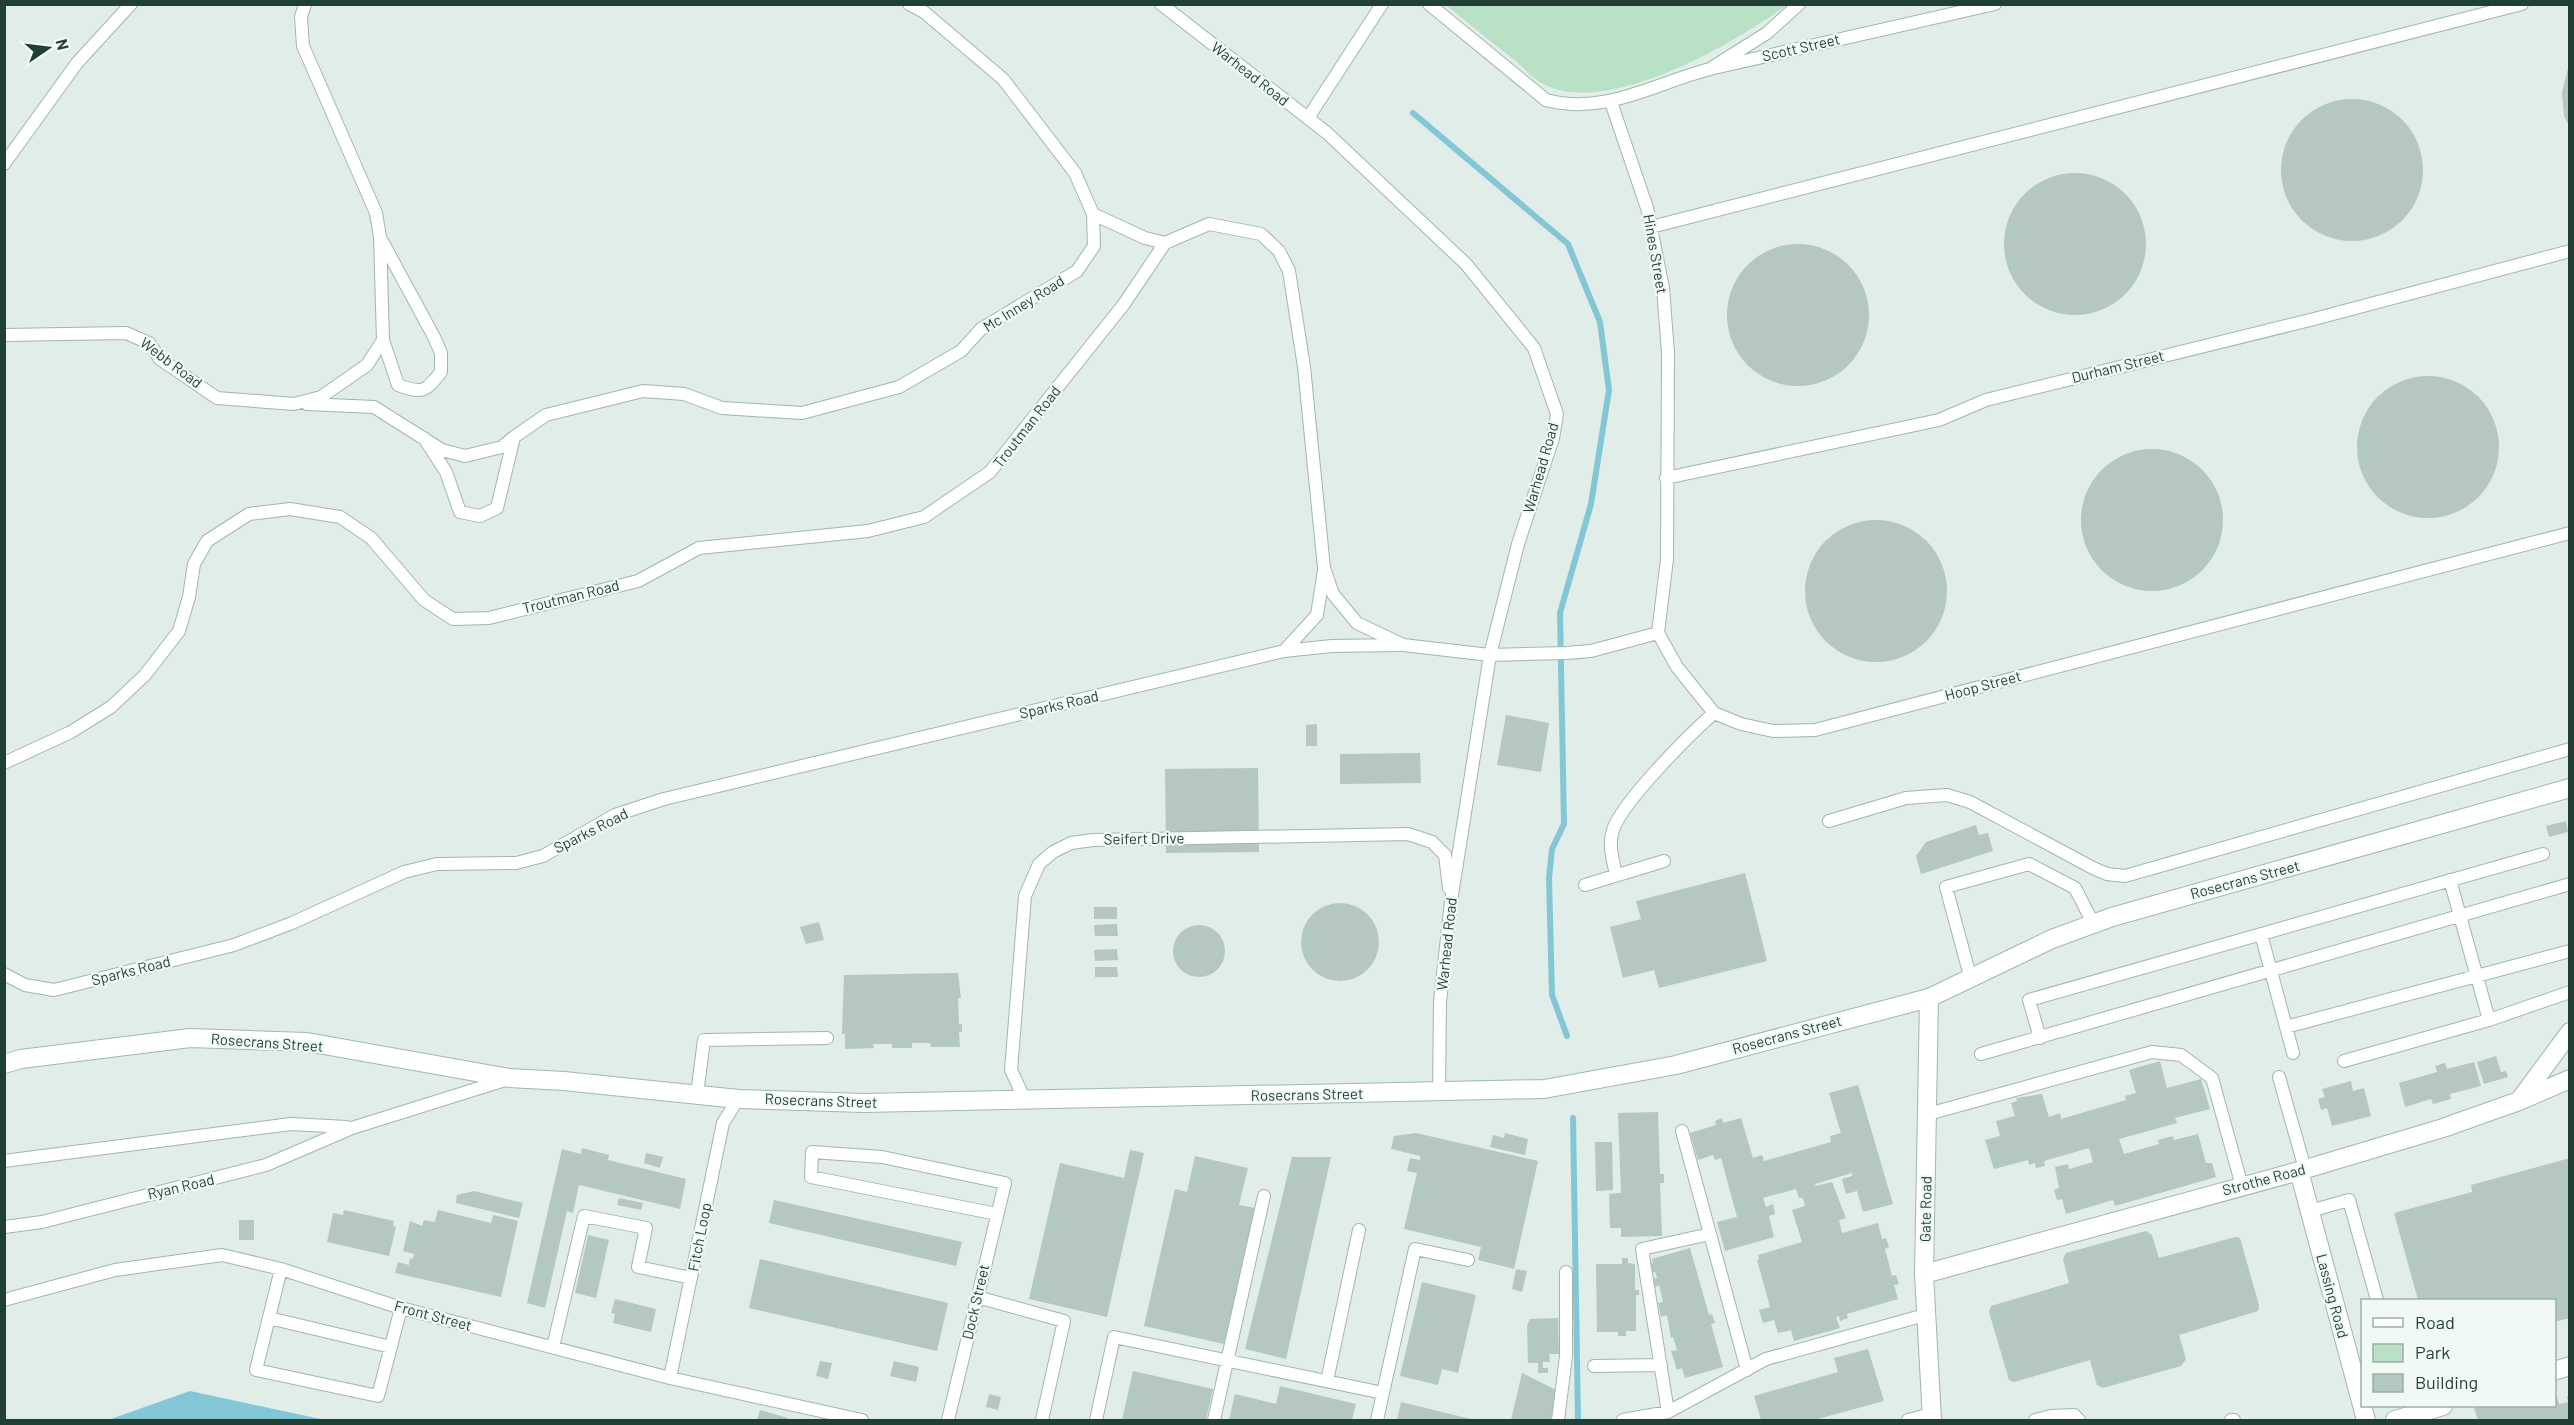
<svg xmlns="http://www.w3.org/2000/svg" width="2574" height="1425" font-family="Barlow,sans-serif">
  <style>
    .green { fill: #b7e0c4 }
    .water { fill: #83c7d7 }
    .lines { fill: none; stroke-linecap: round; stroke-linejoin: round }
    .stream { stroke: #83c7d7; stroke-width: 6 }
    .building { fill: #b5c7c1 }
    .lane-casing { stroke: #a2b5af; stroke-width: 14 }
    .street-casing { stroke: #a2b5af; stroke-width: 20 }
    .secondary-casing { stroke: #9eb9b0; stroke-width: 20 }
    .lane { stroke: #fff; stroke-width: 12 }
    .street { stroke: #fff; stroke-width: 18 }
    .secondary { stroke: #fff; stroke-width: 18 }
    .labels { text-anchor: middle; stroke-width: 4.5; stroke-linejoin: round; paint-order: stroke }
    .street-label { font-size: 15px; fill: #1f3f37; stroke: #f1f9f5 }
  </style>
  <rect width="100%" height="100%" fill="#e0ede8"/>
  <path class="green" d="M1446,5H1787C1734,43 1611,116 1545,85C1535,80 1525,70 1517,62C1493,43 1469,24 1446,5Z"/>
  <path class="water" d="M190,1391L325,1420H108Z"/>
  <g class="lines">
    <path class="stream" d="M1413,113L1568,244L1600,322L1609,390L1591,504L1560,613L1564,824L1552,849L1549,878L1552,995L1567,1036
      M1573,1118L1578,1420"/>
  </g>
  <path class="building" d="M2569,65H2570V128L2564,116L2562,92Z
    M2281 170a71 71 0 1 1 142 0a71 71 0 1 1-142 0Z
    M2004 244a71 71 0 1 1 142 0a71 71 0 1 1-142 0Z
    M1727 315a71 71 0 1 1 142 0a71 71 0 1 1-142 0Z
    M2357 447a71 71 0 1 1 142 0a71 71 0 1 1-142 0Z
    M2081 520a71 71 0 1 1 142 0a71 71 0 1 1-142 0Z
    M1805 591a71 71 0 1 1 142 0a71 71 0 1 1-142 0Z
    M1506,715L1549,723L1541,772L1497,765Z
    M1317,724V746H1306V725Z
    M1420,753L1421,783L1340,784V754Z
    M1258,768L1259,852L1166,853L1165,769Z
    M2566,821L2568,832L2549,837L2546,826Z
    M1976,825L1979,835L1988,833L1993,851L1921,874L1916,856L1926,842Z
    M1745,873L1767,961L1659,988L1654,970L1623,978L1610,927L1641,919L1636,901Z
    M1301 942a39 39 0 1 1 78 0a39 39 0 1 1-78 0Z
    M1094,907H1117V919H1094Z
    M819,922L824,940L806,944L800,927Z
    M1117,924L1118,936H1095L1094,925Z
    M1173 951a26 26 0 1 1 52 0a26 26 0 1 1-52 0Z
    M1117,949L1118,960L1095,961L1094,950Z
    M1095,967H1117L1118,977H1095Z
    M958,973L961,998H958L959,1024H962V1032H959L960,1047H931L930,1043H912V1048H892V1044H873L874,1048L845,1049V1034H842L844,975Z
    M2496,1056L2501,1072L2506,1071L2508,1077L2484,1084L2477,1062Z
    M2160,1061L2167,1088L2201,1079L2210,1109L2175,1118L2177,1123L2119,1139L2124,1154L2159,1144L2158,1140L2173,1136L2174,1140L2198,1134L2206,1163H2212L2216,1177L2115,1206L2113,1200L2066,1214L2062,1199L2057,1200L2054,1190L2059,1188L2055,1167L2068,1164L2069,1169L2093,1162L2089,1148L2044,1161L2045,1166L2036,1168L2035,1163L2029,1165L2028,1160L1994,1169L1985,1140L2000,1136L1996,1121L2015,1116L2011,1103L2017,1101L2016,1098L2042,1094L2049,1117L2060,1113L2061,1119L2126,1100L2125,1096L2136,1093L2129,1070Z
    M2474,1062L2481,1086L2450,1094L2451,1099L2433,1104L2431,1099L2405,1107L2399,1083L2437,1072L2435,1066L2445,1063L2447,1069Z
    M2351,1081L2353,1091L2364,1088L2371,1116L2332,1126L2327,1108L2321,1110L2318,1099L2325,1097L2322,1089Z
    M1858,1085L1893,1204L1863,1212L1857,1191L1846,1194L1842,1179L1852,1176V1173L1815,1184L1816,1186L1832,1182L1846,1218L1839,1220L1842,1233L1878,1223L1882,1239L1886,1238L1889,1247L1885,1249L1892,1276L1896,1275L1899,1284L1894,1285L1898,1299L1847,1314L1848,1318L1840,1321L1839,1316L1836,1317L1840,1328L1794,1341L1791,1330L1778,1333L1774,1320L1763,1323L1759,1310L1770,1307L1757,1260L1759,1259L1758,1255L1802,1242L1792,1210L1805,1206L1803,1198H1799L1796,1189L1763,1198L1766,1207L1773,1204L1775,1214L1769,1216L1774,1237L1725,1251L1717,1222L1737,1217L1721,1158L1715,1160L1713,1155L1698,1160L1690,1133L1716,1125L1715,1121L1722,1118L1723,1123L1741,1118L1753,1158L1762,1155L1764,1161L1831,1142L1830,1136L1841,1133L1829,1093Z
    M1658,1112L1660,1174H1664V1183H1660L1662,1236L1621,1237V1228H1610L1609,1194L1621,1193L1618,1113Z
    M1416,1133L1538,1161L1514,1269L1478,1260L1481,1247L1404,1229L1417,1173L1407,1171L1410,1158L1420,1160V1156L1391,1149L1394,1136Z
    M1505,1133L1528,1139L1525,1155L1490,1147L1493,1135L1504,1138Z
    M1595,1142H1612L1613,1190L1596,1191Z
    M582,1148L609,1155L608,1160L686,1179L680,1209L579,1185L573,1213L567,1211L545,1308L527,1303L562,1149L581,1154Z
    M1130,1150L1144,1153L1107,1317L1029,1299L1060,1163L1124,1178Z
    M646,1153L663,1157L660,1168L644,1163Z
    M1195,1156L1248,1168L1239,1205L1255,1208L1224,1344L1144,1326L1175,1189L1187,1192Z
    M1292,1157H1331L1286,1359L1245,1349Z
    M2570,1158V1318L2554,1322V1300H2418L2394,1213L2472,1192L2471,1185Z
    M474,1191L523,1203L519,1218L456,1203L457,1195Z
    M619,1198L643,1203L641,1210L617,1205Z
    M774,1200L962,1242L956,1266L769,1223Z
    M344,1210L394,1221L393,1226L396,1227L389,1256L327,1242L333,1213L343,1215Z
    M438,1210L491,1223L493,1215L518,1221L501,1297L395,1273L398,1262L409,1265L410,1258L413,1259L414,1254L403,1251L410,1221L422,1226L424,1220L435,1222Z
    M239,1220H254V1240H239Z
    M2146,1231L2152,1235L2159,1258L2235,1237L2240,1238L2259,1305L2258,1311L2179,1335L2186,1359L2181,1366L2103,1388L2097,1385L2090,1360L2014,1382L2009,1380L1989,1312L1991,1306L2069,1283L2063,1259L2066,1253Z
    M588,1235L609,1240L596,1298L575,1293Z
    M1690,1248L1709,1315L1712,1314L1715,1323L1711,1324L1723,1367L1685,1378L1682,1368L1677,1370L1671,1351L1677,1350L1673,1337L1671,1338L1667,1315L1661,1317L1658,1303L1663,1302L1659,1285L1655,1287L1653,1279L1657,1278L1655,1272L1651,1273L1648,1264L1653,1263L1652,1259Z
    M1622,1258H1628V1263L1635,1264V1290H1639V1295H1636V1331H1626V1336H1618V1332H1597L1596,1264H1622Z
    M760,1259L948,1303L937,1351L749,1308Z
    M1516,1269L1527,1271L1522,1292L1512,1289Z
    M1422,1282L1476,1295L1458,1373L1442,1369L1438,1385L1400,1376Z
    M615,1299L656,1309L651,1332L613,1323L615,1314L611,1313Z
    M1558,1318L1559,1354H1549L1550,1362H1543V1368H1548V1373H1538V1363H1528L1527,1326L1530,1319Z
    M1868,1349L1884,1401L1814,1420H1761L1754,1396L1838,1372L1834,1358Z
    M820,1361L832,1363L828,1379L816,1376Z
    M894,1361L919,1367L916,1382L890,1376Z
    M1133,1371L1213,1389L1206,1420H1122Z
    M1522,1373L1556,1390L1551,1420H1511Z
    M1280,1386L1356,1404L1352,1420H1229L1235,1394L1276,1404Z
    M2555,1391L2559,1404L2568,1402L2567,1396H2570V1420H2478L2474,1408L2482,1406H2554Z
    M989,1394L1001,1397L998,1410L986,1407Z
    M1401,1402L1475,1420H1397Z
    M760,1410L788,1418L787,1420H757Z"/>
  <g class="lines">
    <g class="lane-casing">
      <path id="lane" d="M1161,4L1327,133L1466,264L1534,348L1557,414L1553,438L1518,544L1490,655L1451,901L1440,1002L1439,1092
        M1429,4L1546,100C1606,116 1656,82 1714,68C1807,46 1901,26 1995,4
        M1713,67L1767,33L1799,4
        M1611,102L1647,208L1663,288L1668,353L1667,559L1658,633L1677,667L1714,713L1741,724L1773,731L1815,730L2570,533
        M1308,118L1382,4
        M4,164L77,63L131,4
        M1093,214L1145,238L1165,243
        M1651,227L2522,4
        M382,241L434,337L441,353V372C425,392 423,394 398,385L383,340
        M4,335L126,333L149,343L160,359L217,398L294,404L321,397L367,365L383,340L380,237L376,213L303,46L301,17L305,4
        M307,404L374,407L442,450L465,456L502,447L514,437
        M424,438L446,472L460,512L480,516L497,508L514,437L546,415L643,391L684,394L722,408L802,413L899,387L961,351L981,329L1077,271L1094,246L1093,214L1075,173L1003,79L924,12L909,4
        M1666,478L1939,420L1986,400L2314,319L2570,251
        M1284,651L1332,646L1399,645
        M4,763L71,732L111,707L145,675L179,631L189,597L194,564L207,541L249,514L290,509L340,517L371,538L424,600L453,619L489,618L638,581L699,548L868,531L924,517L990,472L1124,304L1165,243L1209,224L1261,234L1279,251L1289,271L1304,367L1324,568L1333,594L1357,623L1403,645L1490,655L1566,653L1591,651L1658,633
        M1829,821L1906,798L1947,795L1970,802L2093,868L2107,874L2125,876L2570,749
        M1616,875C1613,860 1608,845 1613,830C1622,802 1690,734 1714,713
        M2450,880L2489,1020
        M1585,885L1664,861
        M2261,934L2293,1053
        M4,974L25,985L54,990L234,945L292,923L404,872L437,864L516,863L543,856L615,815L664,799L1284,651L1317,615L1324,570
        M1970,976L1946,887L2029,864L2075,888L2093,923
        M2286,1027L2570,951
        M2040,1038L2029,1000L2543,854
        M1981,1054L2570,884
        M2344,1061L2489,1020L2570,992
        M2279,1077L2305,1169
        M697,1094L704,1040L827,1038
        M1025,1100L1011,1070L1025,896L1039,864L1053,852L1071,843L1093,840L1408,834L1432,842L1445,855L1449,888
        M1928,1114L2152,1052L2181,1055L2212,1078L2242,1186
        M1682,1131L1747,1370
        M4,1161L291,1124L347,1127
        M2310,1211L2349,1200L2377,1300
        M4,1227L42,1222L266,1165L352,1128L505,1080
        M281,1269L256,1370L378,1396L401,1308
        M977,1297L1064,1321L1042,1420
        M4,1300L115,1270L222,1255L281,1269L401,1308L670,1378L862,1420
        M269,1318L391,1347
        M553,1347L584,1216L646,1228L638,1267L691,1278
        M1594,1366L1661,1365
        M670,1378L723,1123L738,1099
        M1327,1381L1359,1230
        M1668,1412L1642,1249L1710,1234
        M948,1420L1005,1183L882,1157L812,1152L811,1177L997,1214
        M1096,1420L1114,1337L1383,1393
        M1214,1420L1264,1196
        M1377,1420L1415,1249L1468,1260
        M1558,1420L1566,1356V1272
        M1623,1420L1668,1412L1766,1359L1925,1315
        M1908,1420L1931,1414
        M2035,1420L2051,1416L2074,1415L2079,1420
        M2231,1420H2234"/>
    </g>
    <g class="street-casing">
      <path id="street" d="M1929,998L1924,1274L1932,1420
        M2519,1101L2570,1079
        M2299,1171L2366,1420
        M1924,1274L2299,1171L2443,1128L2519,1101L2570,1032
        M2554,1371L2570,1366
        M2395,1420L2443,1406"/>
    </g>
    <g class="secondary-casing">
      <path id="secondary" d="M4,1064L21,1059L190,1038L307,1042L509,1078L564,1081L738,1099L864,1103L1544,1089L1676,1065L1929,998L2052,939L2112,917L2570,788"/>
    </g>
    <use href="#lane" class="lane"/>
    <use href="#street" class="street"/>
    <use href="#secondary" class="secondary"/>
  </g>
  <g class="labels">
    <g class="street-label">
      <text transform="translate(1801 48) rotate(-13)" y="5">Scott Street</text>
      <text transform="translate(1250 74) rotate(38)" y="5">Warhead Road</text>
      <text transform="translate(1655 254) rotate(80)" y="5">Hines Street</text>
      <text transform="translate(1024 304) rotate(-32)" y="5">Mc Inney Road</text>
      <text transform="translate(171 363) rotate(37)" y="5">Webb Road</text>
      <text transform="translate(2118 367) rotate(-14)" y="5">Durham Street</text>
      <text transform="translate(1027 427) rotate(-52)" y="5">Troutman Road</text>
      <text transform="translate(1541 468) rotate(-74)" y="5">Warhead Road</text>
      <text transform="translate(571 597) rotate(-14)" y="5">Troutman Road</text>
      <text transform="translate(1983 686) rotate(-15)" y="5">Hoop Street</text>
      <text transform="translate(1059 705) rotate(-13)" y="5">Sparks Road</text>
      <text transform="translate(591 831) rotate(-27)" y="5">Sparks Road</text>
      <text transform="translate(1144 839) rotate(-1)" y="5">Seifert Drive</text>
      <text transform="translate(2245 880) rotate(-15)" y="5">Rosecrans Street</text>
      <text transform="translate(1447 944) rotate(-84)" y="5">Warhead Road</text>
      <text transform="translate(131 971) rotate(-14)" y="5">Sparks Road</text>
      <text transform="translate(1787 1035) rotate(-15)" y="5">Rosecrans Street</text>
      <text transform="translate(267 1043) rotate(4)" y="5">Rosecrans Street</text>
      <text transform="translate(1307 1095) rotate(-1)" y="5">Rosecrans Street</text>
      <text transform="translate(821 1101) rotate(2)" y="5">Rosecrans Street</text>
      <text transform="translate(2264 1180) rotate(-15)" y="5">Strothe Road</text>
      <text transform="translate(181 1187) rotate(-13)" y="5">Ryan Road</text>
      <text transform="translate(1926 1209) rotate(-89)" y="5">Gate Road</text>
      <text transform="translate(700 1237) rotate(-79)" y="5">Fitch Loop</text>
      <text transform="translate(2332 1296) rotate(75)" y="5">Lassing Road</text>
      <text transform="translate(976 1302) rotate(-77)" y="5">Dock Street</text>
      <text transform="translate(433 1316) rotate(15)" y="5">Front Street</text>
    </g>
  </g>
  <rect width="2574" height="1425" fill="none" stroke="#1f3f37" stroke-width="12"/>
  <rect x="2361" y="1299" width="195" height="108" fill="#f1f9f5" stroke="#9dafa9" stroke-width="1.5"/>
  <rect x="2373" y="1318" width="30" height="9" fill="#ffffff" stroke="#9dafa9" stroke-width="1.5"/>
  <text x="2415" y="1329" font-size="18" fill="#1f3f37">Road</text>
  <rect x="2373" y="1344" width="30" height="18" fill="#b7e0c4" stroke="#9dafa9" stroke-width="1.5"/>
  <text x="2415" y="1359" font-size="18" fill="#1f3f37">Park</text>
  <rect x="2373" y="1374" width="30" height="18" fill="#b5c7c1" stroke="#9dafa9" stroke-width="1.5"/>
  <text x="2415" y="1389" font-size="18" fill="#1f3f37">Building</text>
  <g transform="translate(48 48) rotate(76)" stroke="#f1f9f5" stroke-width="4.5" paint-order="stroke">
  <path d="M0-4.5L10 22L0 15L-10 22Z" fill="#1f3f37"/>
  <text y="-9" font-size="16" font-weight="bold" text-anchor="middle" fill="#1f3f37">N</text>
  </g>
</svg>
